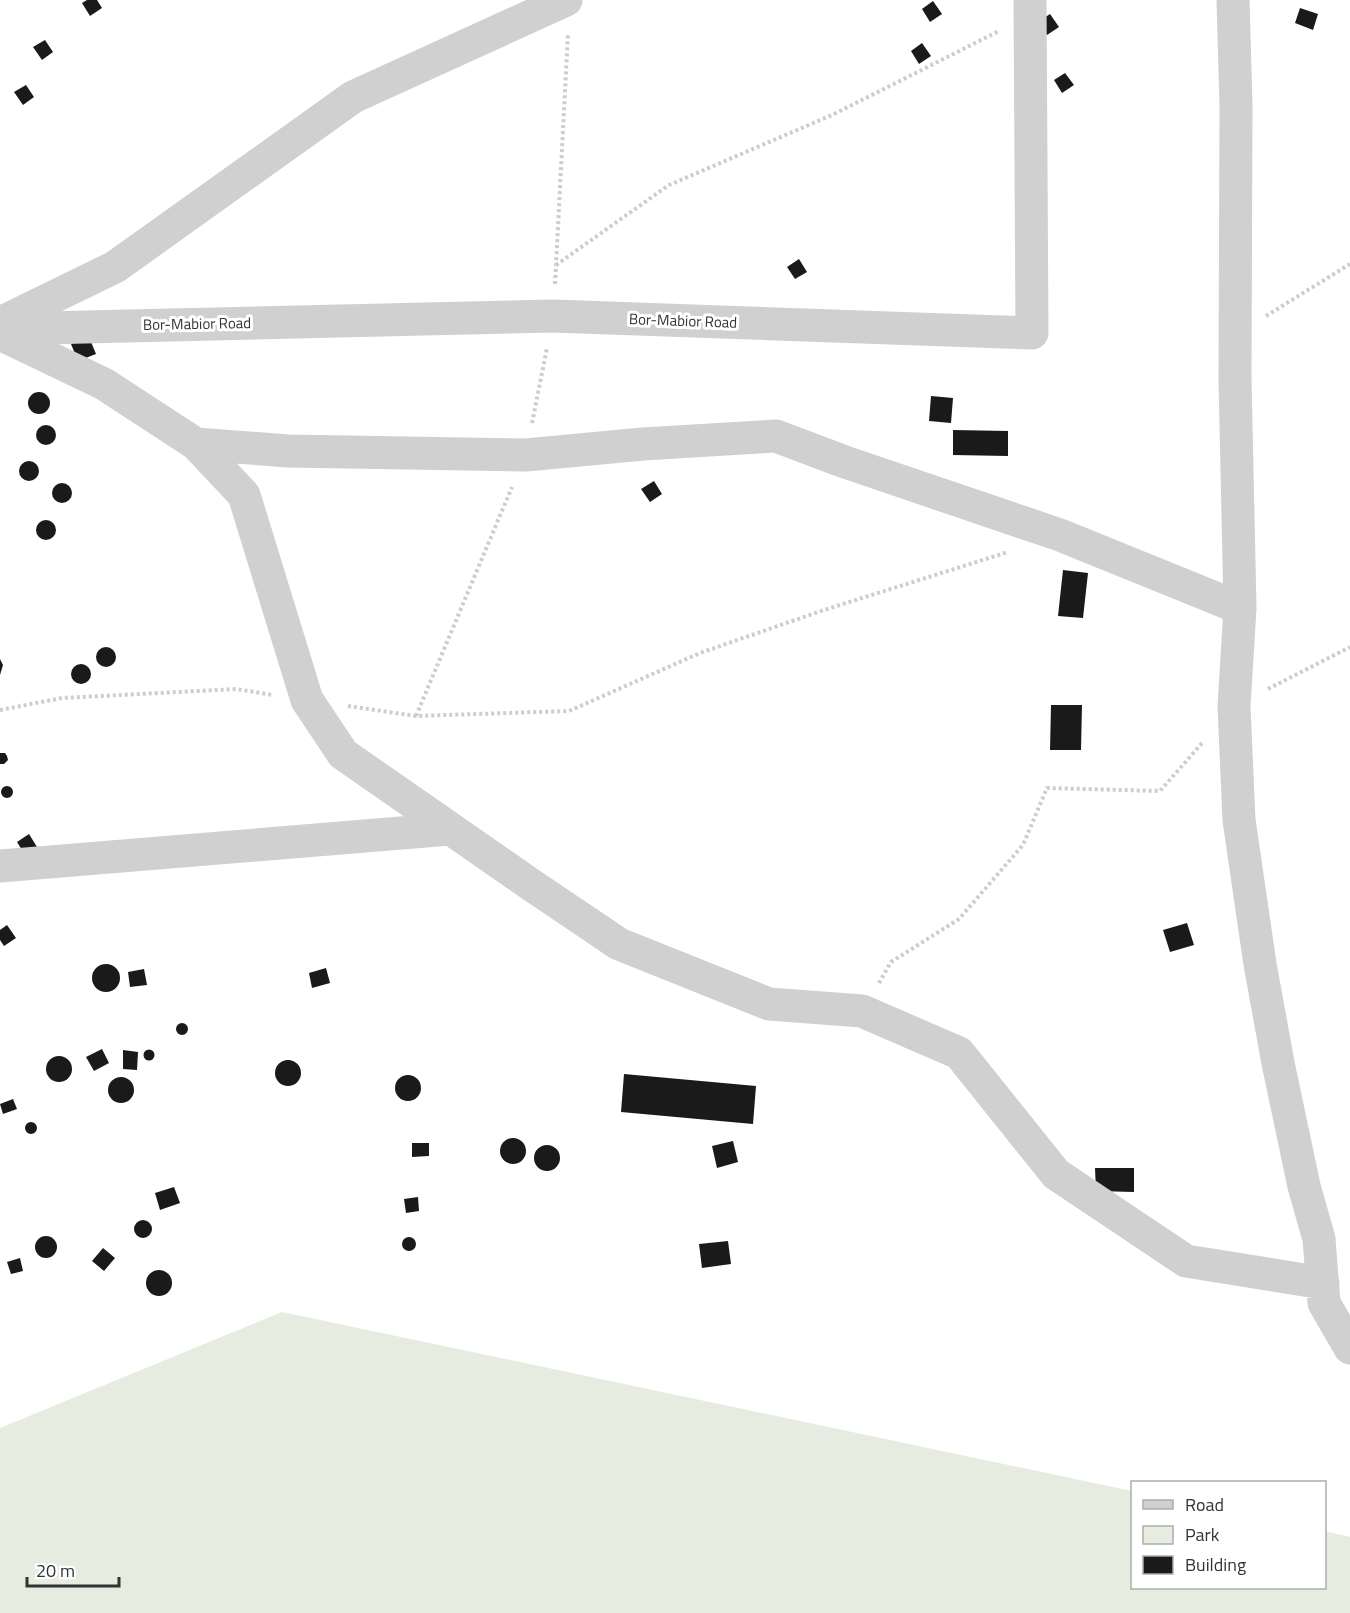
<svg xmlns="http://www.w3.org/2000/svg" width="1350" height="1613" font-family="'Titillium Web',sans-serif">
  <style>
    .green { fill: #e6ecdf }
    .building { fill: #1a1a1a }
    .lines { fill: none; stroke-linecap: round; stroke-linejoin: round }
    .path { stroke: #cdcdcd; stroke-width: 4; stroke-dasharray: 3 3; stroke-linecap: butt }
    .minor { stroke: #d0d0d0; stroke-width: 33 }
    .labels { text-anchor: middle; stroke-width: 6; stroke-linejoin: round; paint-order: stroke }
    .street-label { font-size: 15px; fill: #333; stroke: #fff }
  </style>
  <rect width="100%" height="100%" fill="#fff"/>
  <path class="green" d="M282,1312L1132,1491V1588H1324L1325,1531L1350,1537V1613H0V1428Z"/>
  <path class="building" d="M87,0H97L102,8L90,16L82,3Z
    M933,1L942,14L930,22L922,9Z
    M1300,8L1318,14L1313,30L1295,23Z
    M1050,14L1059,27L1047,35L1038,22Z
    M45,40L53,52L42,60L33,47Z
    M922,43L931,56L919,64L911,51Z
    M1065,73L1074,85L1062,93L1054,80Z
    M26,85L34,97L23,105L14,92Z
    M799,259L807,272L795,279L787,267Z
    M89,337L96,354L78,361L71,344Z
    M28 403a11 11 0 1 1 22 0a11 11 0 1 1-22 0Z
    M931,396L953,398L951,423L929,421Z
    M36 435a10 10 0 1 1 20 0a10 10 0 1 1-20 0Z
    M953,430L1008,431V456L953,455Z
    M19 471a10 10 0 1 1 20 0a10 10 0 1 1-20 0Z
    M654,481L662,494L650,502L641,489Z
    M52 493a10 10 0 1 1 20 0a10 10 0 1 1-20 0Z
    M36 530a10 10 0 1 1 20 0a10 10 0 1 1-20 0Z
    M1063,570L1088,573L1083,618L1058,616Z
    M96 657a10 10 0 1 1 20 0a10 10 0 1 1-20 0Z
    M0,659L3,665L0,675Z
    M71 674a10 10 0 1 1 20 0a10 10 0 1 1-20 0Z
    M1051,705H1082L1081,750H1050Z
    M0,753H5L7,756L8,760L4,764H0Z
    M1 792a6 6 0 1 1 12 0a6 6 0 1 1-12 0Z
    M29,834L37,847L25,855L17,842Z
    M1187,923L1194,945L1170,952L1163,930Z
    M7,925L16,938L4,946L0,940V930Z
    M92 978a14 14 0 1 1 28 0a14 14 0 1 1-28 0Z
    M326,968L330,983L312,988L309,973Z
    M144,969L147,985L130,987L128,972Z
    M176 1029a6 6 0 1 1 12 0a6 6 0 1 1-12 0Z
    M102,1049L109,1063L94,1071L86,1057Z
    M143.5 1055a5.5 5.5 0 1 1 11 0a5.5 5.5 0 1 1-11 0Z
    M123,1050L138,1052L137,1070L123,1069Z
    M46 1069a13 13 0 1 1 26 0a13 13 0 1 1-26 0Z
    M275 1073a13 13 0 1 1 26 0a13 13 0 1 1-26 0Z
    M624,1074L756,1086L753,1124L621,1112Z
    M395 1088a13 13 0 1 1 26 0a13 13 0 1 1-26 0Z
    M108 1090a13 13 0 1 1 26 0a13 13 0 1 1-26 0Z
    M13,1099L17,1109L3,1114L0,1104Z
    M25 1128a6 6 0 1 1 12 0a6 6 0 1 1-12 0Z
    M500 1151a13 13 0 1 1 26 0a13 13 0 1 1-26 0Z
    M733,1141L738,1162L717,1168L712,1146Z
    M412,1143H429V1156L412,1157Z
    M534 1158a13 13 0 1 1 26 0a13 13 0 1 1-26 0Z
    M1095,1168H1134V1192L1096,1191Z
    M174,1187L180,1203L160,1210L155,1193Z
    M418,1197L419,1211L406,1213L404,1199Z
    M134 1229a9 9 0 1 1 18 0a9 9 0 1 1-18 0Z
    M35 1247a11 11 0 1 1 22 0a11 11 0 1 1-22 0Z
    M402 1244a7 7 0 1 1 14 0a7 7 0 1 1-14 0Z
    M728,1241L731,1264L702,1268L699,1244Z
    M103,1248L115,1258L104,1271L92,1261Z
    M20,1258L23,1271L11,1274L7,1262Z
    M146 1283a13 13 0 1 1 26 0a13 13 0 1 1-26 0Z"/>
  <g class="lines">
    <path class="path" d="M556,265L669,185L832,115L999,31
      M555,284L568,34
      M1266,316L1350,264
      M532,423L547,348
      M1268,689L1350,647
      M348,706L416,716L569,711L700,653L824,610L1008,552
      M0,710L62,698L236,689L273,695
      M416,716L512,487
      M879,983L891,962L959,919L1023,845L1047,788L1160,791L1203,742"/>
    <path class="minor" d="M1233,0L1236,105L1235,379L1240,608L1234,706L1239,820L1260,964L1278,1063L1304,1186L1319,1239L1324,1303L1350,1348
      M0,323L115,267L353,97L566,0
      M0,329L553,316L1032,333L1030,0
      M0,334L104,384L196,444L244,495L307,700L343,754L530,884L619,944L769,1004L862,1011L959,1053L1056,1174L1186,1261L1323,1283
      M196,444L288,451L526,455L643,444L776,436L845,462L1060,535L1240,608
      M0,866L450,829"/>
  </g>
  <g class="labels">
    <g class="street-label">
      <text transform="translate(683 321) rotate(2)" y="5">Bor-Mabior Road</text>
      <text transform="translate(197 324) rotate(-1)" y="5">Bor-Mabior Road</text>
    </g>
  </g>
  <rect x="1131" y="1481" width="195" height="108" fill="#ffffff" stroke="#adadad" stroke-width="1.5"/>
  <rect x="1143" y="1500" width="30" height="9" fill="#d0d0d0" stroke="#adadad" stroke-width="1.5"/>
  <text x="1185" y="1511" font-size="18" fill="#333333">Road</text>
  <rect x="1143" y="1526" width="30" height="18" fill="#e6ecdf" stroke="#adadad" stroke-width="1.5"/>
  <text x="1185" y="1541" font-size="18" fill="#333333">Park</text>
  <rect x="1143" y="1556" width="30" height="18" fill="#1a1a1a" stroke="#adadad" stroke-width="1.5"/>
  <text x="1185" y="1571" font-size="18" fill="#333333">Building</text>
  <path d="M27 1577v9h92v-9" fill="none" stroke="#333333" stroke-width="3"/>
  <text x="36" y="1577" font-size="18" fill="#333333" stroke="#ffffff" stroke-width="4.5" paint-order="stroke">20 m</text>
</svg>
